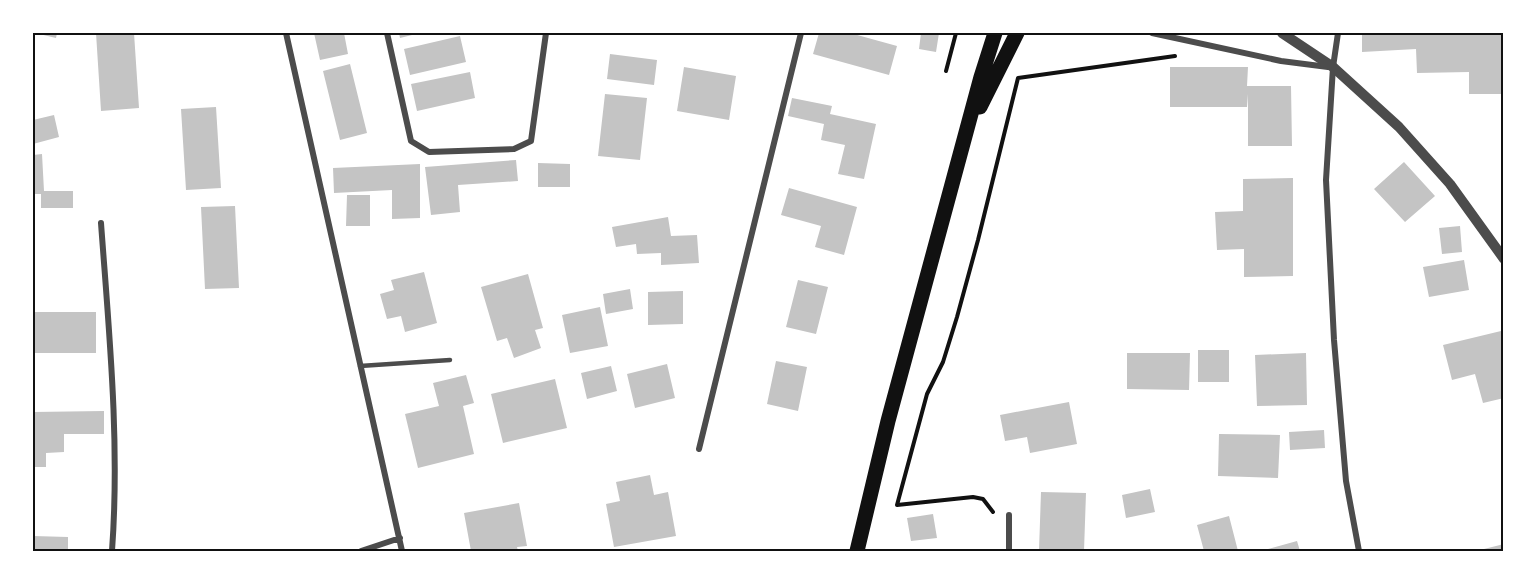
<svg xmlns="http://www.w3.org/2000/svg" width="1537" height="584" font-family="Rubik,sans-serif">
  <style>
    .building { fill: #c4c4c4 }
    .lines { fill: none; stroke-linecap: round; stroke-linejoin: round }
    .path { stroke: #111; stroke-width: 4 }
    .service { stroke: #4c4c4c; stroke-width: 4.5 }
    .minor { stroke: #4c4c4c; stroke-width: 6 }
    .tertiary { stroke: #4c4c4c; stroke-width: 10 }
    .primary { stroke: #111; stroke-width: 15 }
    .neatline { fill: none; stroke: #111; stroke-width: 2 }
  </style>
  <rect width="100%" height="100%" fill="#fff"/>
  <path class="building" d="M35,33H57L56,38Z
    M96,33H134L139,108L101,111Z
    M314,33H344L348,54L320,60Z
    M399,33H416V34L400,38Z
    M819,33H850L897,46L889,75L813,54Z
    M921,33H939L936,52L919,49Z
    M1362,33H1504V94H1469V72L1417,73L1416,49L1362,52Z
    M460,36L466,62L410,75L404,49Z
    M610,54L657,60L654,85L607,79Z
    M350,64L367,133L340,140L323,71Z
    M684,67L736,76L729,120L677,111Z
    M1170,67H1248L1247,86H1291L1292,146H1248V94L1247,107H1170Z
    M470,72L475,98L417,111L411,84Z
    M605,94L647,98L640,160L598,156Z
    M792,98L832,106L830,114L876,124L864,179L838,174L845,145L821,140L824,124L788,116Z
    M216,107L221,188L186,190L181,109Z
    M54,115L59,137L33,144V120Z
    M42,154L44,191H73V208H41V194H33V155Z
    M516,160L518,181L458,185L460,212L431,215L425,167Z
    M1404,162L1435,196L1405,222L1374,189Z
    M538,163L570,164V187H538Z
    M420,164V218L392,219V190L334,193L333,168Z
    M1293,178V276L1244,277V249L1217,250L1215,212L1243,211V179Z
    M789,188L857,207L844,255L815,247L821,226L781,215Z
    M347,195H370V226H346Z
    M235,206L239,288L205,289L201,207Z
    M668,217L671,236L697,235L699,263L661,265V253L637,254L636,244L616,247L612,227Z
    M1460,226L1462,252L1442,254L1439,228Z
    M1464,260L1469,290L1429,297L1423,267Z
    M424,272L437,323L405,332L401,316L387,319L380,294L394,290L391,280Z
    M528,274L543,328L535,330L541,348L514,358L507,338L497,341L481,287Z
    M798,280L828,287L816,334L786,327Z
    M630,289L633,309L606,314L603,294Z
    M683,291V324L648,325V292Z
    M600,307L608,346L570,353L562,315Z
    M33,312H96V353H33Z
    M1501,331L1504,345V398L1483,403L1475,374L1452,380L1443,345Z
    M1198,350H1229V382H1198Z
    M1127,353H1190L1189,390L1127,389Z
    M1306,353L1307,405L1257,406L1255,355Z
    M776,361L807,367L798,411L767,404Z
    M667,364L675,398L635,408L627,374Z
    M611,366L617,391L587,399L581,373Z
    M466,375L474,403L463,406L474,454L418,468L405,414L439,406L433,383Z
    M555,379L567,428L503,443L491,394Z
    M1069,402L1077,444L1030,453L1027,437L1005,441L1000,415Z
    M104,411V434H64V452L46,453V467H33V412Z
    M1324,430L1325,448L1290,450L1289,432Z
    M1219,434L1280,435L1278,478L1218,476Z
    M650,475L654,495L668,492L676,536L614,547L606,504L620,501L616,482Z
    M1150,489L1155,512L1126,518L1122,495Z
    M1041,492L1086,493L1084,551H1039Z
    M519,503L527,546L517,547L518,551H471L464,513Z
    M933,514L937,538L911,541L907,518Z
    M1229,516L1238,551H1204L1197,525Z
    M33,536L68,537V551H33Z
    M1297,541L1300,551H1269L1268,549Z
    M1504,544V551H1484V549Z"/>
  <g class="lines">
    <path class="path" d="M946,71L956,33
      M993,512L983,499L973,497L897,505L927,394L943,362L957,317L978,240L1018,78L1175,56"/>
    <path class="service" d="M360,366L450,360"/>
    <path class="minor" d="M286,33L402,551
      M387,33L411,141L429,152L514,149L531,141L546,33
      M1152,33L1281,61L1328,67
      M1338,33L1333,67L1326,180L1334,340L1346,481L1359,551
      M101,223C109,332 120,442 112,551
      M699,449L801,33
      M1009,515V551
      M361,551L400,538"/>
    <path class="tertiary" d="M1282,33L1333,67L1399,127L1450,184L1504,259"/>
    <path class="primary" d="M980,107L1017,33
      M857,551L888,421L981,77L995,33"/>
  </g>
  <rect width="1537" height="584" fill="none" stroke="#ffffff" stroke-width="69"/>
  <rect x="34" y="34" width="1468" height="516" class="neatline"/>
</svg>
